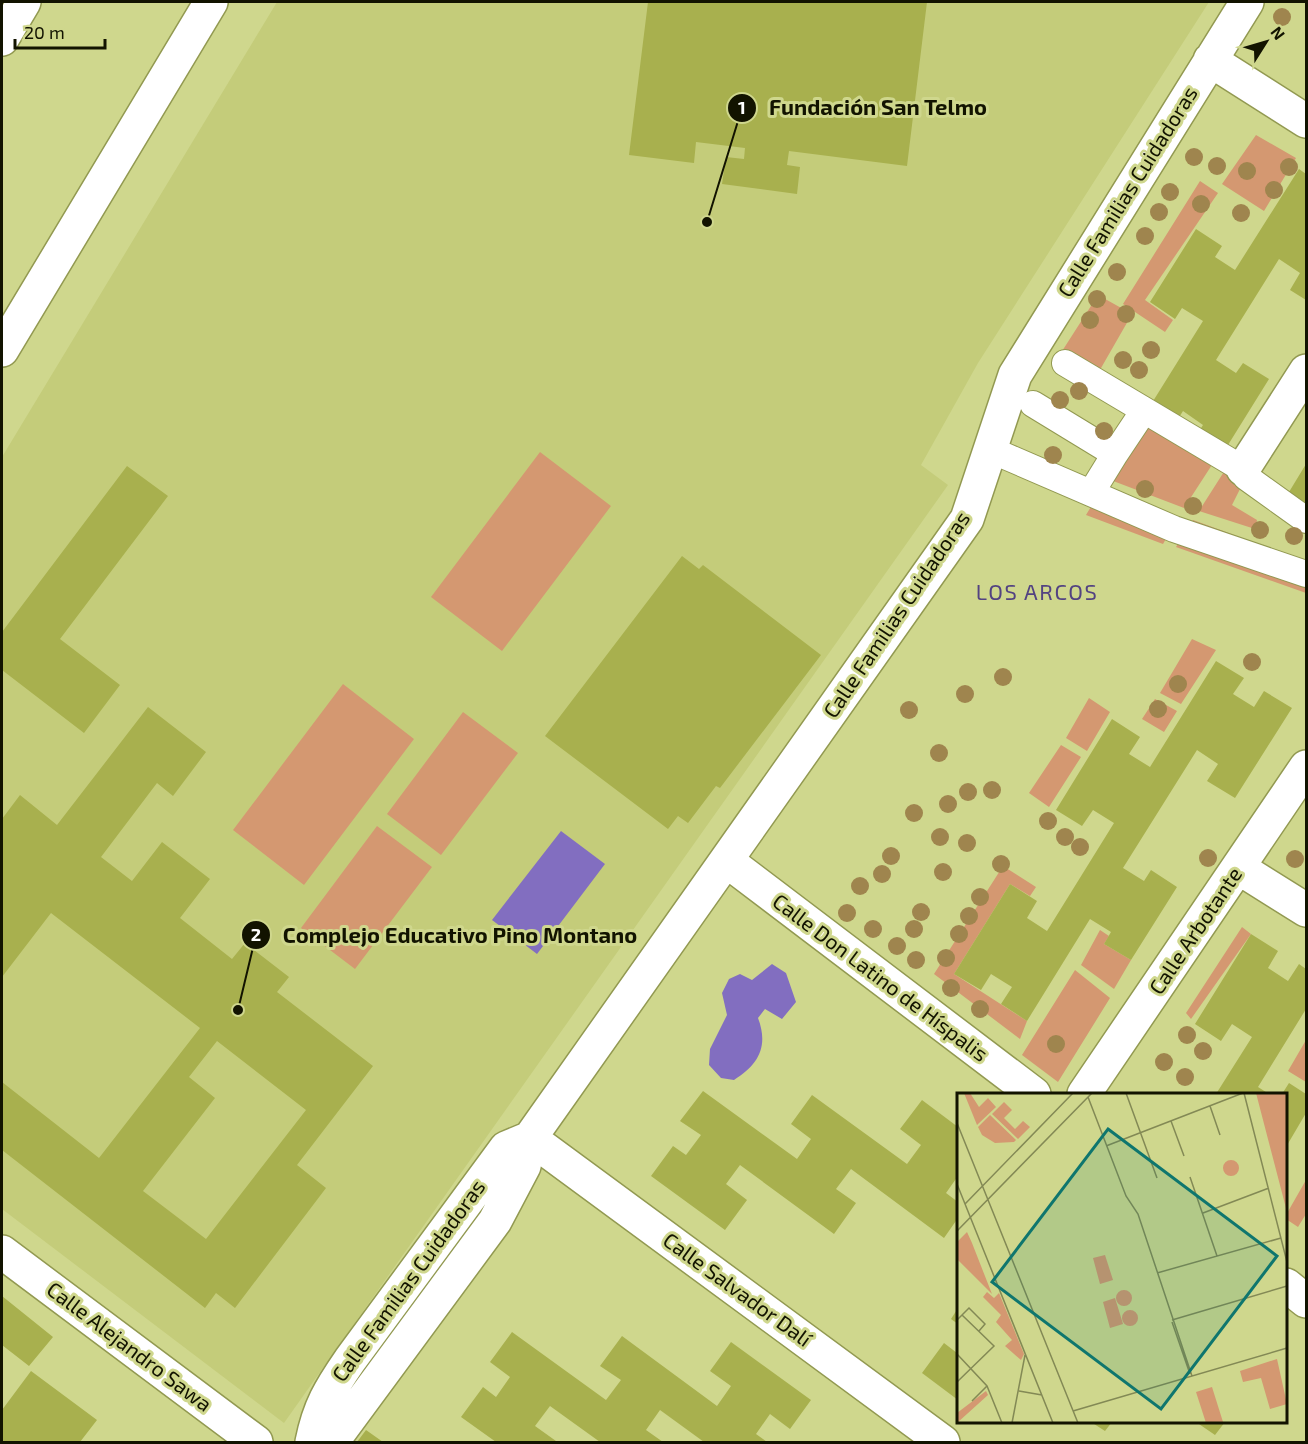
<svg xmlns="http://www.w3.org/2000/svg" width="1308" height="1444" font-family="'Exo 2',sans-serif">
  <style>
    .built { fill: #c4cc7a }
    .green { fill: #d49871 }
    .water { fill: #826ec0 }
    .building { fill: #a8b04e; fill-rule: evenodd }
    .lines { fill: none; stroke-linecap: round; stroke-linejoin: round }
    .pedestrian-casing { stroke: #929951; stroke-width: 28 }
    .minor-casing { stroke: #929951; stroke-width: 36 }
    .primary-casing { stroke: #929951; stroke-width: 36 }
    .pedestrian { stroke: #fff; stroke-width: 26 }
    .minor { stroke: #fff; stroke-width: 33 }
    .primary { stroke: #fff; stroke-width: 33 }
    .tree { fill: #9f854e }
    .labels { text-anchor: middle; stroke-width: 6; stroke-linejoin: round; paint-order: stroke }
    .street-label { font-size: 21px; fill: #121300; stroke: #cfd78d }
    .neighbourhood-label { font-size: 22px; letter-spacing: 1.5px; fill: #534381; stroke: #cfd78d }
    .inset-road { fill: none; stroke: #838955; stroke-width: 1.5 }
    .view { fill: #0f766e; fill-opacity: 0.15; stroke: #0f766e; stroke-width: 3 }
    .inset-edge { fill: none; stroke: #121300; stroke-width: 3 }
    .leader { fill: none; stroke: #121300; stroke-width: 2 }
    .callout-dot { fill: #121300; stroke: #cfd78d; stroke-width: 2 }
    .mark-label { font-size: 18px; text-anchor: middle; font-weight: bold; fill: #fff }
    .callout-label { font-size: 22px; text-anchor: middle; font-weight: bold; fill: #121300; stroke: #cfd78d; stroke-width: 6; stroke-linejoin: round; paint-order: stroke }
  </style>
  <rect width="100%" height="100%" fill="#cfd78d"/>
  <path class="built" d="M277,2H1209L978,363L921,465L948,485L284,1423L2,1209V457Z"/>
  <path class="green" d="M1256,135L1296,158L1264,211L1222,184Z
    M1200,181L1218,193L1145,300L1173,320L1165,332L1123,304Z
    M1098,295L1132,314L1093,382L1057,359Z
    M1149,413L1219,454L1184,508L1108,479Z
    M540,452L611,506L502,651L431,597Z
    M1227,467L1246,477L1232,505L1257,520L1255,529L1199,511Z
    M1101,490L1167,537L1163,544L1086,515Z
    M1193,520L1306,561V593L1176,547Z
    M1192,639L1216,650L1181,704L1160,693Z
    M343,684L414,739L304,885L233,830Z
    M1089,698L1110,712L1087,751L1066,738Z
    M1155,699L1177,711L1164,732L1142,719Z
    M463,712L518,753L441,855L387,814Z
    M1061,745L1081,757L1049,807L1029,793Z
    M377,826L432,867L355,969L301,928Z
    M1003,866L1036,887L1030,896L1010,884L954,974L1027,1021L1020,1039L934,974Z
    M1242,927L1251,934L1191,1019L1186,1013Z
    M1100,930L1109,936L1104,944L1131,960L1114,989L1081,965Z
    M1075,970L1110,998L1058,1082L1022,1055Z
    M1306,1040V1082L1288,1071Z
    M1306,1180V1214L1298,1227L1286,1219V1215Z"/>
  <path class="water" d="M561,831L605,864L537,954L492,920Z
    M772,964L786,973L796,1002L782,1019L765,1009L758,1018C769,1047 758,1065 734,1080L721,1078L709,1065L710,1049L727,1015L722,993L729,979L740,974L752,980Z"/>
  <path class="building" d="M648,2H927L907,166L789,151L787,165L800,167L797,194L722,184L726,157L744,159L745,148L696,142L694,163L629,155Z
    M1299,169L1306,174V300L1290,290L1300,273L1279,259L1216,360L1236,373L1243,363L1269,379L1223,453L1196,436L1203,425L1183,411L1176,422L1150,406L1203,321L1182,308L1175,319L1150,302L1196,229L1222,246L1215,257L1235,270Z
    M1306,464V503L1289,492Z
    M127,466L168,496L60,639L120,685L84,733L2,670V632Z
    M682,556L699,569L703,565L821,655L720,788L716,786L688,823L678,816L668,829L545,736Z
    M1216,661L1244,678L1233,694L1254,707L1264,691L1292,708L1235,798L1207,781L1218,764L1197,750L1123,868L1144,881L1151,870L1177,887L1131,960L1104,944L1111,932L1090,919L1027,1021L1001,1004L1012,987L991,974L981,990L954,974L1010,884L1037,901L1027,918L1047,931L1114,823L1093,810L1082,826L1056,810L1112,719L1140,737L1129,754L1150,767Z
    M148,707L206,752L173,796L157,783L101,857L132,881L162,842L210,879L180,918L232,959L245,943L289,977L277,992L373,1066L297,1165L326,1188L235,1308L216,1293L205,1308L2,1150V1082L99,1158L200,1028L51,913L2,977V819L20,795L57,825ZM217,1041L306,1110L206,1239L143,1191L215,1098L189,1077Z
    M1251,934L1278,951L1268,968L1288,981L1299,964L1306,969V1009L1258,1087L1269,1094H1216L1252,1037L1232,1024L1221,1041L1195,1024Z
    M1289,1083L1306,1094V1113L1286,1147V1094H1282Z
    M703,1091L797,1159L811,1139L791,1124L812,1095L907,1164L921,1145L900,1129L922,1100L958,1127V1176L946,1193L958,1202V1218L944,1238L851,1169L836,1189L856,1203L834,1234L740,1165L726,1184L747,1200L725,1230L651,1176L673,1146L686,1155L701,1135L680,1121Z
    M2,1296L53,1337L29,1366L2,1345Z
    M958,1308V1324L951,1319Z
    M512,1332L606,1400L621,1380L600,1366L622,1336L717,1406L731,1386L710,1371L731,1342L811,1400L790,1429L770,1414L756,1434L767,1442H704L660,1410L646,1430L663,1442H600L550,1406L535,1426L556,1441L555,1442H496L461,1417L483,1387L496,1397L510,1377L490,1362Z
    M944,1343L957,1353L958,1350V1400L922,1373Z
    M31,1371L97,1420L80,1442H2V1410Z
    M1091,1422H1112L1105,1431Z
    M1196,1422H1225L1215,1435Z
    M366,1430L383,1442H357Z"/>
  <g class="lines">
    <g class="pedestrian-casing">
      <path id="pedestrian" d="M1065,363L1243,469
        M1033,404L1115,454L1091,493
        M1115,454L1137,421
        M1005,456L1174,529L1306,574
        M1246,477L1306,520"/>
    </g>
    <g class="minor-casing">
      <path id="minor" d="M1210,60L1306,121
        M1243,469L1306,371
        M727,861L1034,1094
        M1239,868L1306,910
        M1084,1094L1306,767
        M530,1138L943,1442
        M2,1252L256,1442
        M1286,1285L1306,1301
        M312,1442C319,1407 330,1389 350,1360L506,1148L530,1138
        M332,1442L495,1221L524,1166L530,1138L967,519L1015,375L1247,2"/>
    </g>
    <g class="primary-casing">
      <path id="primary" d="M2,39L24,2
        M2,350L211,2"/>
    </g>
    <use href="#pedestrian" class="pedestrian"/>
    <use href="#minor" class="minor"/>
    <use href="#primary" class="primary"/>
  </g>
  <g class="tree">
    <circle cx="1282" cy="17" r="9"/>
    <circle cx="1194" cy="157" r="9"/>
    <circle cx="1217" cy="166" r="9"/>
    <circle cx="1289" cy="167" r="9"/>
    <circle cx="1247" cy="171" r="9"/>
    <circle cx="1274" cy="190" r="9"/>
    <circle cx="1170" cy="192" r="9"/>
    <circle cx="1201" cy="204" r="9"/>
    <circle cx="1159" cy="212" r="9"/>
    <circle cx="1241" cy="213" r="9"/>
    <circle cx="1145" cy="236" r="9"/>
    <circle cx="1117" cy="272" r="9"/>
    <circle cx="1097" cy="299" r="9"/>
    <circle cx="1126" cy="314" r="9"/>
    <circle cx="1090" cy="320" r="9"/>
    <circle cx="1151" cy="350" r="9"/>
    <circle cx="1123" cy="360" r="9"/>
    <circle cx="1139" cy="370" r="9"/>
    <circle cx="1079" cy="391" r="9"/>
    <circle cx="1060" cy="400" r="9"/>
    <circle cx="1104" cy="431" r="9"/>
    <circle cx="1053" cy="455" r="9"/>
    <circle cx="1145" cy="489" r="9"/>
    <circle cx="1193" cy="506" r="9"/>
    <circle cx="1260" cy="530" r="9"/>
    <circle cx="1294" cy="536" r="9"/>
    <circle cx="1252" cy="662" r="9"/>
    <circle cx="1003" cy="677" r="9"/>
    <circle cx="1178" cy="684" r="9"/>
    <circle cx="965" cy="694" r="9"/>
    <circle cx="1158" cy="709" r="9"/>
    <circle cx="909" cy="710" r="9"/>
    <circle cx="939" cy="753" r="9"/>
    <circle cx="992" cy="790" r="9"/>
    <circle cx="968" cy="792" r="9"/>
    <circle cx="948" cy="804" r="9"/>
    <circle cx="914" cy="813" r="9"/>
    <circle cx="1048" cy="821" r="9"/>
    <circle cx="940" cy="837" r="9"/>
    <circle cx="1065" cy="837" r="9"/>
    <circle cx="967" cy="843" r="9"/>
    <circle cx="1080" cy="847" r="9"/>
    <circle cx="891" cy="856" r="9"/>
    <circle cx="1208" cy="858" r="9"/>
    <circle cx="1295" cy="859" r="9"/>
    <circle cx="1001" cy="864" r="9"/>
    <circle cx="943" cy="872" r="9"/>
    <circle cx="882" cy="874" r="9"/>
    <circle cx="860" cy="886" r="9"/>
    <circle cx="980" cy="897" r="9"/>
    <circle cx="921" cy="912" r="9"/>
    <circle cx="847" cy="913" r="9"/>
    <circle cx="969" cy="916" r="9"/>
    <circle cx="873" cy="929" r="9"/>
    <circle cx="914" cy="929" r="9"/>
    <circle cx="959" cy="934" r="9"/>
    <circle cx="897" cy="946" r="9"/>
    <circle cx="946" cy="958" r="9"/>
    <circle cx="916" cy="960" r="9"/>
    <circle cx="951" cy="988" r="9"/>
    <circle cx="980" cy="1009" r="9"/>
    <circle cx="1187" cy="1035" r="9"/>
    <circle cx="1056" cy="1044" r="9"/>
    <circle cx="1203" cy="1051" r="9"/>
    <circle cx="1164" cy="1062" r="9"/>
    <circle cx="1185" cy="1077" r="9"/>
  </g>
  <g class="labels">
    <g class="street-label">
      <text transform="translate(1128 192) rotate(-58)" y="7">Calle Familias Cuidadoras</text>
      <text transform="translate(897 615) rotate(-56)" y="7">Calle Familias Cuidadoras</text>
      <text transform="translate(1196 931) rotate(-56)" y="7">Calle Arbotante</text>
      <text transform="translate(880 978) rotate(37)" y="7">Calle Don Latino de Híspalis</text>
      <text transform="translate(409 1281) rotate(-54)" y="7">Calle Familias Cuidadoras</text>
      <text transform="translate(737 1290) rotate(36)" y="7">Calle Salvador Dalí</text>
      <text transform="translate(129 1347) rotate(37)" y="7">Calle Alejandro Sawa</text>
    </g>
    <g class="neighbourhood-label">
      <text x="1037" y="600">LOS ARCOS</text>
    </g>
  </g>
  <g transform="translate(957 1093)">
    <rect width="330" height="330" fill="#cfd78d"/>
    <path d="M13,0L22,14L31,5L39,14L20,32L7,0ZM330,0V119L299,0ZM47,9L55,17L47,25L58,36L66,28L73,34L61,46L35,21ZM33,22L59,47L57,49L38,50L25,42L21,34ZM266 75a8 8 0 1 1 16 0a8 8 0 1 1-16 0ZM10,139L15,150L35,201L0,166V149ZM148,162L156,187L143,191L136,165ZM159 205a8 8 0 1 1 16 0a8 8 0 1 1-16 0ZM30,199L37,205L42,200L67,261L64,267L48,253L55,247L39,229L44,222L26,204ZM158,205L166,231L153,235L146,209ZM165 225a8 8 0 1 1 16 0a8 8 0 1 1-16 0ZM320,266L330,311L313,316L304,285L286,289L283,278ZM255,294L266,329V330H249L239,299ZM29,298L31,302L0,330V320Z" fill="#d49871"/>
    <path class="inset-road" d="M169,0L200,85M287,0L330,169M131,4L169,103L181,121L235,283M253,13L263,42M214,28L227,63M0,30L121,330M149,53L286,0M233,84L260,163M0,91L96,330M8,111L116,0M246,120L312,95M0,138L135,0M200,180L324,145M0,227L12,215L28,231L22,238M215,227L330,193M215,229L233,281M0,261L30,293L45,330M0,289L37,253L5,222M62,298L85,302M15,308L30,293M116,318L330,255M55,330L68,262"/>
    <path class="view" d="M151,36L320,163L204,316L35,189Z"/>
    <rect width="330" height="330" class="inset-edge"/>
  </g>
  <path class="leader" d="M707 222L742 108M238 1010L256 935"/>
  <g class="callout-dot">
    <circle cx="707" cy="222" r="6"/>
    <circle cx="238" cy="1010" r="6"/>
    <circle cx="742" cy="108" r="15"/>
    <circle cx="256" cy="935" r="15"/>
  </g>
  <g class="mark-label">
    <text x="742" y="114">1</text>
    <text x="256" y="941">2</text>
  </g>
  <g class="callout-label">
    <text x="878" y="115">Fundación San Telmo</text>
    <text x="460" y="943">Complejo Educativo Pino Montano</text>
  </g>
  <rect width="1308" height="1444" fill="none" stroke="#121300" stroke-width="6"/>
  <g transform="translate(1266 42) rotate(53)" stroke="#cfd78d" stroke-width="4.5" paint-order="stroke">
  <path d="M0-4.5L10 22L0 15L-10 22Z" fill="#121300"/>
  <text y="-9" font-size="16" font-weight="bold" text-anchor="middle" fill="#121300">N</text>
  </g>
  <path d="M15 39v9h90v-9" fill="none" stroke="#121300" stroke-width="3"/>
  <text x="24" y="39" font-size="18" fill="#121300" stroke="#cfd78d" stroke-width="4.5" paint-order="stroke">20 m</text>
</svg>
